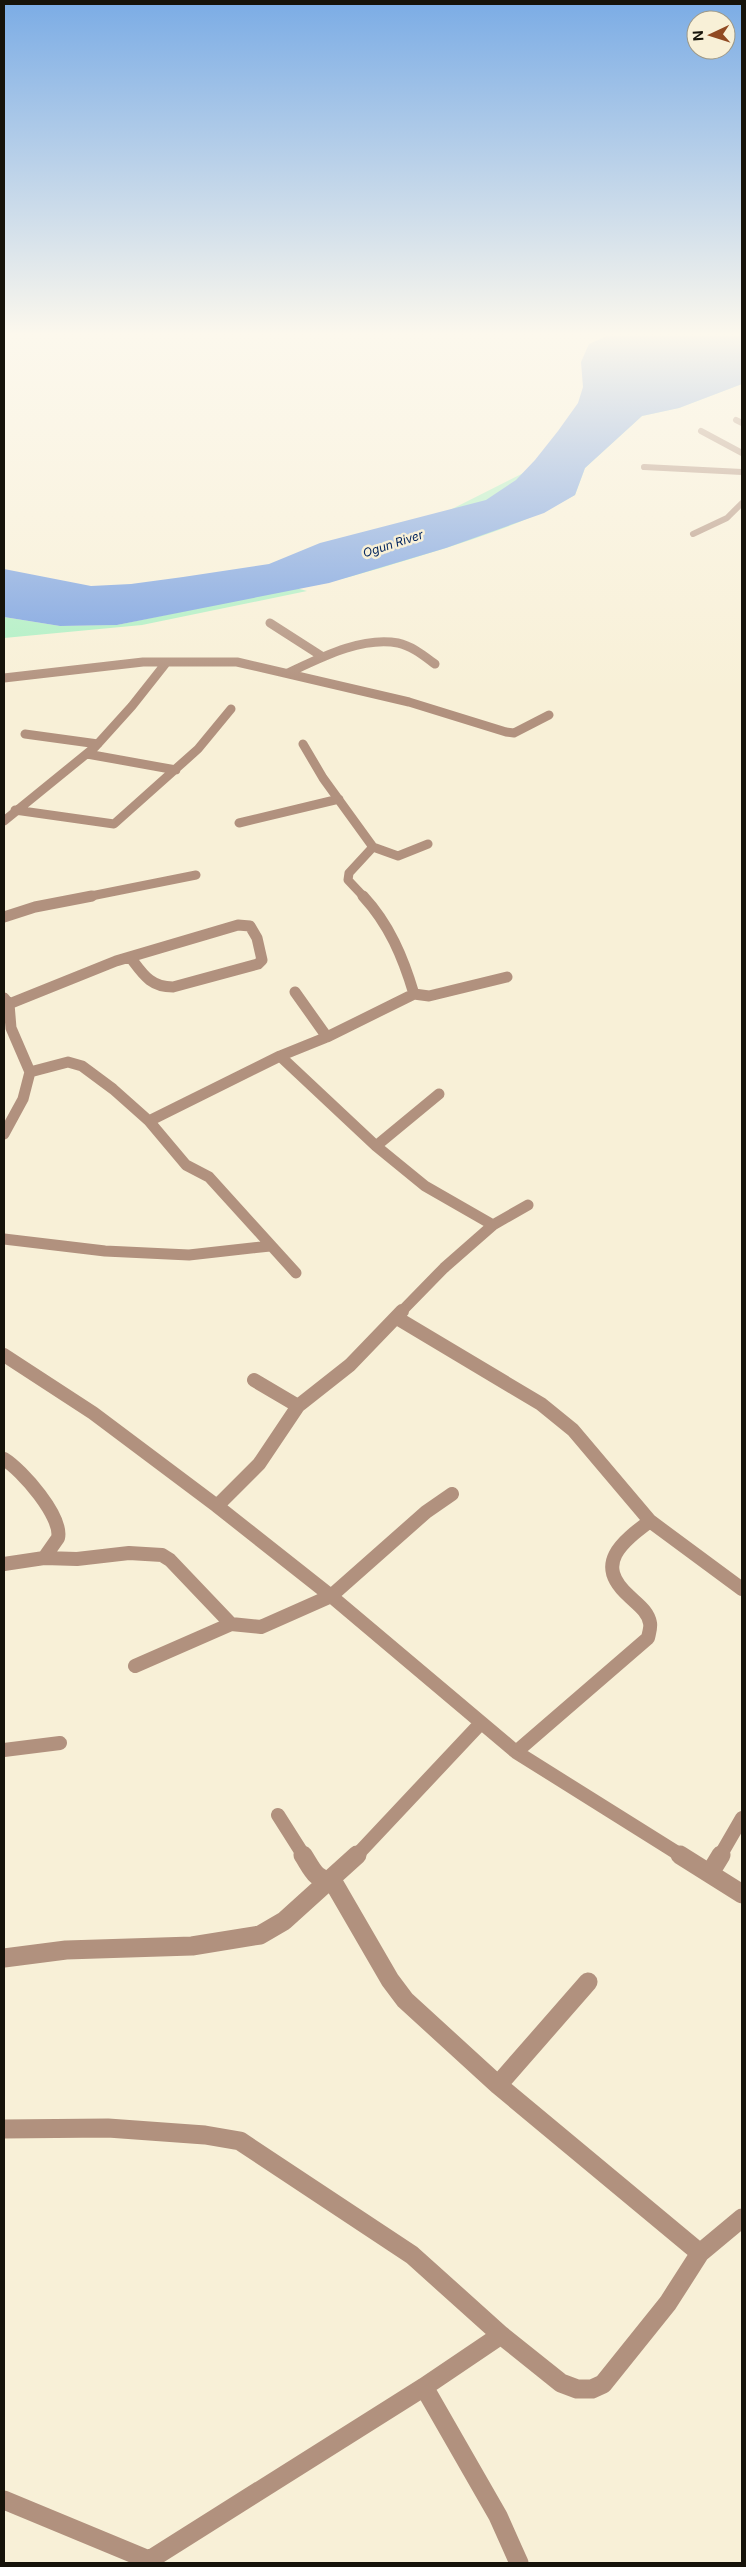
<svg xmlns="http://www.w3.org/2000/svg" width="746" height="2567" font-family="Inter,sans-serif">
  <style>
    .green { fill: #adefc3 }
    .water { fill: #78a0e1 }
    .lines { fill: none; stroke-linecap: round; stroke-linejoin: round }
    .minor-far4 { stroke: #b1917e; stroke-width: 6 }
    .minor-far3 { stroke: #b1917e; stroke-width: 9 }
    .minor-far2 { stroke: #b1917e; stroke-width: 11 }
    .minor-far1 { stroke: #b1917e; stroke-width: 14 }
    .minor { stroke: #b1917e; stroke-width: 19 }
    .labels { text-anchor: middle; stroke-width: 5; stroke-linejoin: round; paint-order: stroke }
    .far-water-label { font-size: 12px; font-style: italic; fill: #062861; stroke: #f8f0d7 }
  </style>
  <rect width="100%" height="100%" fill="#f8f0d7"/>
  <path class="green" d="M742,363V384L679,408L642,416L585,468L575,495C523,525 465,542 407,560C371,571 335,582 296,588L307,591L142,625L4,638V617L60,626L117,625L295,588Z"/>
  <path class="water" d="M607,336H742V384L679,408L642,416L585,468L575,495L544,513L446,548L329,583L117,625L60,626L4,617V569L91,586L131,584L183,577L269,564L320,543L486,500L516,480L535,460L558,431L578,403L583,387L581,362L589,344Z"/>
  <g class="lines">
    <path class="minor-far4" d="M736,420L742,423
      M701,431L742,453
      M644,467L742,472
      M693,534L727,518L742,503"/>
    <path class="minor-far3" d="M270,623L323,657
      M288,673C320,658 362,636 398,643C412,646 424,656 435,664
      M4,678L143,662H237L409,702L506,732L514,733L549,715
      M25,734L98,744
      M303,744L323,778L373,847L398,856L428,844
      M87,754L176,770
      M15,810L114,824L198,749L231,709
      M4,821L95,747L132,706L166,663
      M239,823L339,799
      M86,897L196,875
      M364,897L348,880L349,873L373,847"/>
    <path class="minor-far2" d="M363,896C389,924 403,957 414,994
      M4,917L35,907L92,896
      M295,992L327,1037
      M4,998L9,1004L11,1028L30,1072L23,1099L4,1134
      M9,1004L116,961L238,925L250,926L257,938L262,960L258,964L173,987C150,987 143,974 130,957
      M280,1056L376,1146L425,1186L493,1225
      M30,1072L68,1062L82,1066L113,1089L149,1121L186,1165L209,1177L296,1273
      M149,1121L280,1056L327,1037L414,994L429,996L507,977
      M376,1146L439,1094
      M4,1239L105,1251L189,1255L270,1246
      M401,1312L444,1268L493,1225L528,1205"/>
    <path class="minor-far1" d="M397,1318L541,1404L573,1430L650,1521L742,1589
      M4,1355L93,1413L217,1506L331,1596L516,1752L682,1856
      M254,1380L298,1406
      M4,1459C22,1470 63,1517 58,1538L44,1558
      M217,1506L259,1464L298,1406L350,1365L402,1311
      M4,1564L44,1558L77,1559L129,1553L162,1555L170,1560L231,1624
      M135,1666L231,1624L261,1627L331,1596L426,1512L452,1494
      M4,1750L60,1743
      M516,1752L648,1638C649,1633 651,1627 650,1623C648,1611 637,1604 629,1596C593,1564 622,1542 650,1521
      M278,1815L304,1856
      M356,1856L481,1723
      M720,1856L742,1818"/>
    <path class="minor" d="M303,1855C311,1867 316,1882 332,1880
      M680,1855L742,1894
      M710,1873L721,1855
      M332,1880L390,1980L405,2000L498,2085L700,2253
      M4,1958L66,1950L192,1946L260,1935L284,1921L357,1855
      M498,2085L588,1982
      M4,2129L108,2128L205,2135L240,2141L412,2255L501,2335L561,2383L577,2389H592L603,2384L668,2303L700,2253L742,2218
      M424,2387L498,2516L519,2563
      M4,2500L156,2563
      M151,2559L424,2387L501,2335"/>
  </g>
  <linearGradient id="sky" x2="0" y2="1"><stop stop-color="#7bace5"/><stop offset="0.48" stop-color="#fcf8ed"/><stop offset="1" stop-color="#fcf8ed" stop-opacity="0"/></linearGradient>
  <rect width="746" height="696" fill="url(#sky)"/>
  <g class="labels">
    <g class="far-water-label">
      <text transform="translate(393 544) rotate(-18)" y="4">Ogun River</text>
    </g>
  </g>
  <rect width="746" height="2567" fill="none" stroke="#16130a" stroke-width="10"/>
  <g transform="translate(711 35) rotate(266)"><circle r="24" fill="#f8f0d7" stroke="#9e9885"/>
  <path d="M0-4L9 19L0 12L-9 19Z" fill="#904a23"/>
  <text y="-8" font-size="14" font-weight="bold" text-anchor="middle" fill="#16130a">N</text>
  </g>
</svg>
